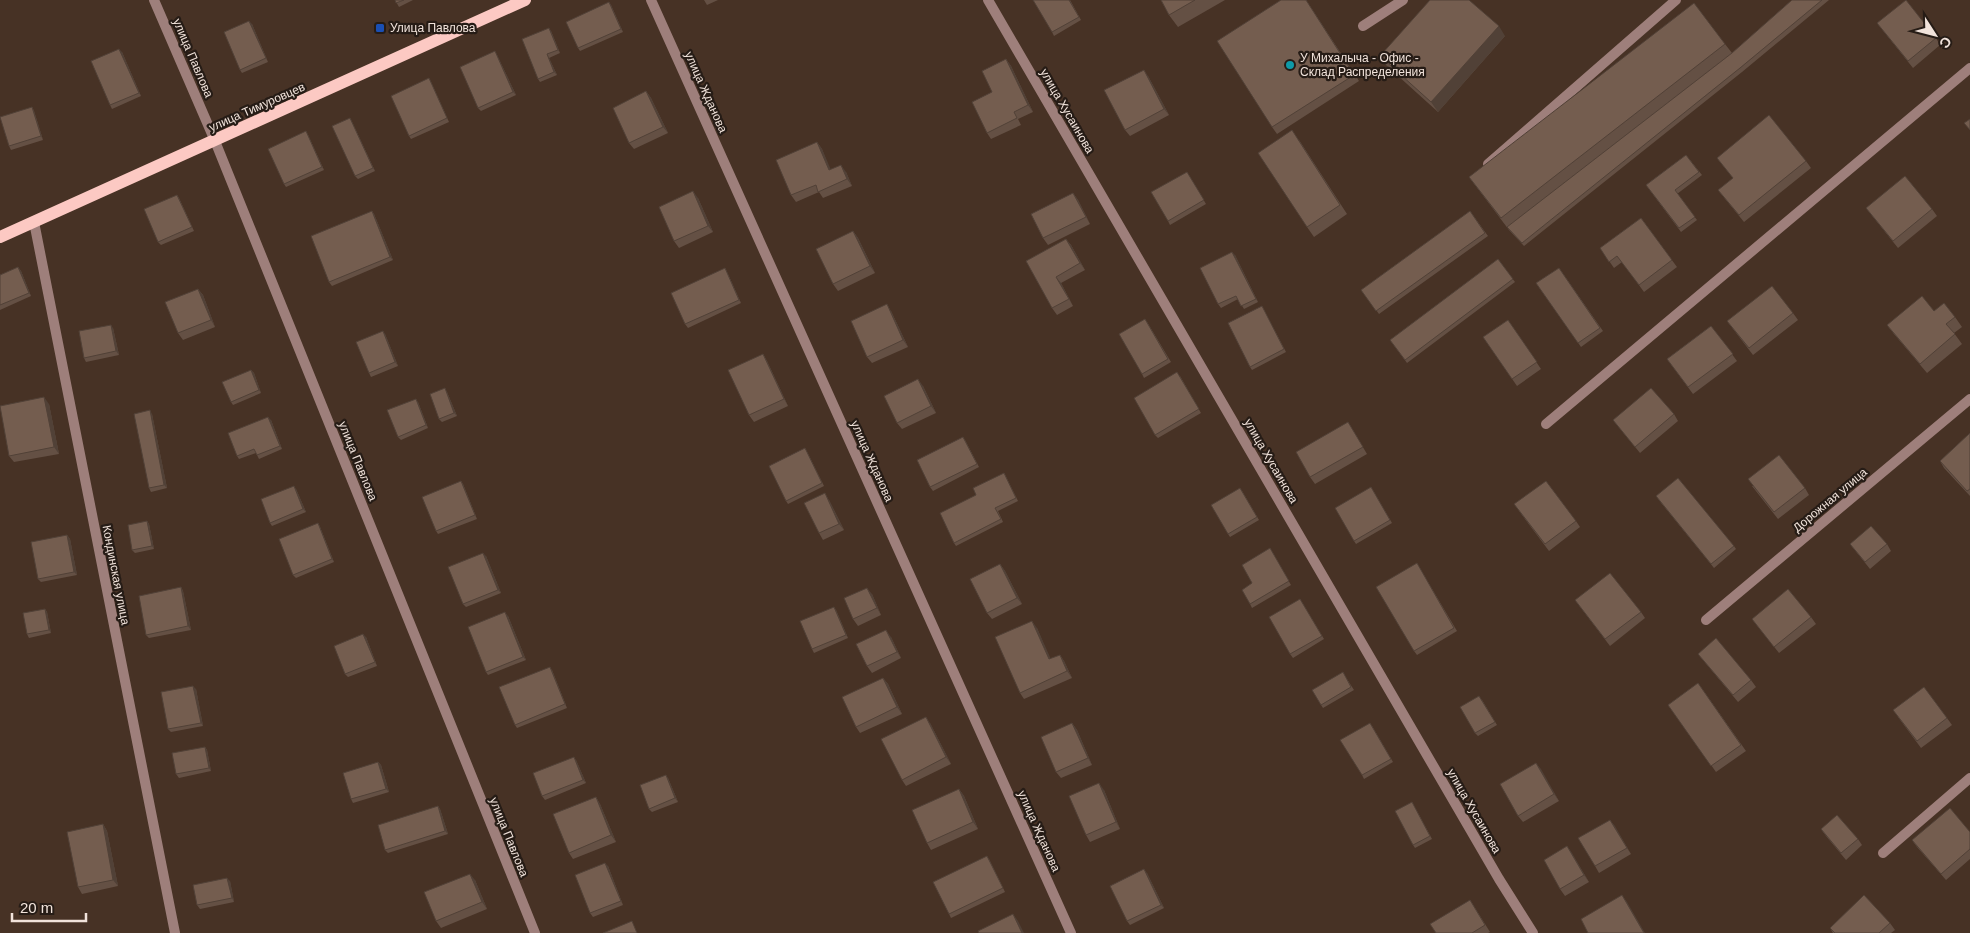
<svg xmlns="http://www.w3.org/2000/svg" width="1970" height="933" font-family="Helvetica,sans-serif">
  <style>
    .lines { fill: none; stroke-linecap: round; stroke-linejoin: round }
    .service { stroke: #9e7f7b; stroke-width: 10 }
    .minor { stroke: #9e7f7b; stroke-width: 10 }
    .primary { stroke: #fcc9c3; stroke-width: 12 }
    .wall { fill: #645044 }
    .shaded-wall { fill: #514137 }
    .building { fill: #745d4f; stroke: #514137 }
    .transit-dot { fill: #1a4fb4; stroke: #261c16; stroke-width: 2 }
    .culture-dot { fill: #0f9aa8; stroke: #261c16; stroke-width: 2 }
    .labels { text-anchor: middle; stroke-width: 4.5; stroke-linejoin: round; paint-order: stroke }
    .poi-label { font-size: 12px; fill: #f1e3db; stroke: #261c16; text-anchor: start }
    .street-label { font-size: 12px; fill: #f1e3db; stroke: #261c16 }
  </style>
  <rect width="100%" height="100%" fill="#473225"/>
  <g class="lines">
    <path class="service" d="M1363,26L1403,0
      M1488,164L1676,0"/>
    <path class="minor" d="M154,0L215,141L535,933
      M651,0L1071,933
      M988,0L1499,879L1533,933
      M34,222L175,933
      M1546,424L1970,68
      M1706,620L1970,399
      M1883,853L1970,778"/>
    <path class="primary" d="M0,237L525,0"/>
  </g>
  <path class="wall" d="M395,0H413L399,7Z
    M704,0H718L707,5Z
    M1070,0L1081,20L1054,36L1052,32Z
    M1161,0H1225L1178,27L1169,15Z
    M1306,0L1359,81L1277,134L1272,127Z
    M1792,0H1829L1742,72L1524,246L1509,230L1469,177L1725,44L1732,53Z
    M611,5L623,32L580,51L578,48Z
    M1877,23L1936,38L1940,45L1913,68Z
    M252,24L268,62L242,73L240,70Z
    M551,31L560,53L549,58L557,75L540,82L538,79Z
    M1505,36L1438,112L1386,65L1380,56Z
    M122,52L141,96L112,109L110,105Z
    M497,55L516,95L481,111L478,108Z
    M1006,59L1011,66L1033,112L1018,119L1021,125L991,139L987,133L992,92Z
    M1148,76L1169,115L1130,136L1125,130Z
    M431,82L449,122L411,139L409,136Z
    M646,91L651,98L668,133L634,149L629,143Z
    M32,107L34,111L43,140L11,150L9,146Z
    M352,122L375,171L358,179L355,176Z
    M308,135L324,170L286,187L284,184Z
    M1299,140L1347,214L1314,237L1307,227Z
    M817,142L822,149L830,170L846,172L852,186L823,198L819,192L796,202L791,195Z
    M1686,155L1702,175L1677,194L1697,220L1681,232L1646,185Z
    M1717,158L1806,161L1811,168L1744,222L1718,190L1733,178Z
    M1187,172L1206,204L1170,225L1168,221Z
    M1073,193L1078,200L1090,224L1048,245L1043,238Z
    M177,195L179,198L194,231L161,245L158,242Z
    M698,198L713,232L679,248L674,241Z
    M1866,208L1932,209L1937,216L1898,248Z
    M372,211L374,214L393,260L332,286L329,282Z
    M1470,211L1488,236L1379,314L1361,290Z
    M1641,218L1677,267L1644,292L1622,262L1614,268L1600,248Z
    M853,231L858,238L875,273L838,291L833,284Z
    M1066,239L1071,245L1085,270L1061,283L1073,306L1057,315L1052,308L1026,261Z
    M1235,255L1258,302L1244,309L1238,299L1221,308L1218,304Z
    M1498,259L1515,282L1407,363L1390,340Z
    M18,267L21,271L31,296L0,310V275Z
    M725,268L727,272L741,303L688,328L685,324Z
    M1559,268L1603,331L1581,347L1536,283Z
    M198,289L203,295L215,327L183,340L178,333Z
    M1264,310L1286,352L1252,370L1250,367Z
    M891,311L908,347L872,363L867,357Z
    M1793,313L1798,320L1753,355L1727,321Z
    M1955,317L1962,327L1954,333L1962,344L1927,373L1894,334L1887,325Z
    M1508,320L1541,369L1517,386L1483,337Z
    M1147,322L1171,362L1144,378L1142,374Z
    M1711,326L1737,361L1693,394L1667,359Z
    M113,328L119,355L86,362L84,358Z
    M385,334L398,366L371,377L369,373Z
    M763,354L767,361L788,406L754,422L749,415Z
    M251,370L254,373L261,393L233,405L231,402Z
    M1180,376L1201,413L1158,438L1155,435Z
    M923,386L936,413L902,429L897,423Z
    M447,392L457,416L442,422L439,419Z
    M418,402L428,428L401,440L398,437Z
    M49,404L59,454L14,462L9,456Z
    M152,414L167,488L151,492L149,488Z
    M1674,414L1678,421L1640,453L1613,420Z
    M271,420L282,449L259,459L256,453L239,459L237,456Z
    M1348,422L1367,454L1315,484L1310,477Z
    M1970,433V496L1944,468L1940,461Z
    M965,440L979,467L933,491L930,487Z
    M807,452L824,486L788,504L786,501Z
    M1004,473L1018,501L998,511L1003,522L956,546L954,543L976,495Z
    M461,481L463,484L477,519L438,534L436,531Z
    M1752,486L1805,488L1809,495L1778,519Z
    M1371,487L1392,523L1356,544L1354,541Z
    M296,489L306,512L272,526L270,523Z
    M1242,491L1259,520L1230,537L1228,534Z
    M1658,499L1734,546L1736,549L1714,568Z
    M829,500L844,530L823,540L819,533Z
    M1519,511L1576,521L1580,527L1549,551Z
    M147,521L149,524L154,549L135,553L132,550Z
    M318,523L320,527L334,562L296,578L293,575Z
    M67,535L70,539L77,575L41,582L38,579Z
    M1850,544H1887L1891,551L1870,569Z
    M1270,548L1291,585L1252,608L1250,604L1252,583Z
    M486,556L501,593L466,607L463,604Z
    M1000,564L1005,571L1022,604L992,619L987,613Z
    M1419,567L1457,631L1417,655L1414,651Z
    M181,587L183,591L191,630L149,638L146,635Z
    M872,594L881,615L858,626L853,619Z
    M1300,599L1324,639L1293,658L1290,654Z
    M1575,600L1641,612L1645,618L1610,646Z
    M45,609L47,612L51,633L29,638L27,634Z
    M836,610L848,638L814,653L812,649Z
    M508,616L526,660L488,675L486,672Z
    M1811,617L1816,624L1779,653L1752,619Z
    M1037,628L1050,659L1060,655L1064,661L1072,678L1024,699L1020,693Z
    M366,637L377,666L348,677L345,674Z
    M891,637L901,658L872,673L867,666Z
    M1698,654L1751,680L1756,687L1738,702Z
    M552,670L567,708L517,728L515,725Z
    M1345,676L1354,690L1323,708L1321,705Z
    M883,678L888,684L902,714L860,733L856,727Z
    M1698,683L1746,751L1716,772L1668,705Z
    M196,689L203,726L171,732L168,729Z
    M1482,700L1497,725L1478,736L1475,733Z
    M1898,717L1947,718L1952,725L1921,748Z
    M930,723L951,764L906,786L902,780Z
    M1072,723L1077,730L1092,765L1061,778L1056,772Z
    M1372,726L1393,762L1364,779L1362,775Z
    M205,747L207,750L211,771L179,778L176,774Z
    M576,760L586,783L545,800L542,796Z
    M378,762L381,765L389,792L353,803L351,799Z
    M1536,763L1559,801L1523,822L1518,816Z
    M668,778L678,802L652,812L649,809Z
    M959,789L964,796L978,829L931,850L927,843Z
    M1104,790L1120,829L1090,842L1086,835Z
    M596,797L600,804L616,842L573,859L569,853Z
    M1412,802L1432,839L1415,848L1413,845Z
    M438,806L440,809L448,834L388,853L385,850Z
    M1610,820L1631,854L1599,873L1595,866Z
    M103,824L107,831L118,886L82,894L78,887Z
    M1821,829L1858,839L1862,845L1846,860L1826,836Z
    M1970,832V859L1946,880L1917,847L1912,840Z
    M1567,846L1589,882L1565,896L1560,889Z
    M989,859L1005,892L951,918L949,914Z
    M608,866L623,905L593,917L590,913Z
    M1147,873L1164,908L1130,925L1127,921Z
    M475,880L487,909L441,928L436,921Z
    M230,881L234,902L200,909L197,905Z
    M1470,900L1490,932L1488,933H1436Z
    M1890,923L1895,930L1891,933H1833L1830,928Z"/>
  <path class="shaded-wall" d="M609,2L611,5L623,32L621,29Z
    M249,21L252,24L268,62L266,58Z
    M1499,26L1505,36L1438,112L1431,102Z
    M549,28L551,31L560,53L558,50Z
    M119,49L122,52L141,96L139,93Z
    M495,51L497,55L516,95L513,92Z
    M547,54L549,58L557,75L554,72Z
    M1006,59L1011,66L1033,112L1028,105Z
    M1144,70L1148,76L1169,115L1164,109Z
    M646,91L651,98L668,133L663,127Z
    M32,107L34,111L43,140L41,136Z
    M350,118L352,122L375,171L373,168Z
    M306,131L308,135L324,170L322,167Z
    M817,142L822,149L834,177L829,170Z
    M841,165L846,172L852,186L847,179Z
    M693,191L698,198L713,232L708,226Z
    M1073,193L1078,200L1090,224L1086,217Z
    M372,211L374,214L393,260L390,257Z
    M853,231L858,238L875,273L870,266Z
    M1066,239L1071,245L1085,270L1080,263Z
    M1232,252L1235,255L1258,302L1256,299Z
    M18,267L21,271L31,296L29,293Z
    M725,268L727,272L741,303L739,300Z
    M1056,277L1061,283L1073,306L1069,299Z
    M198,289L203,295L215,327L211,320Z
    M887,304L891,311L908,347L903,340Z
    M111,325L113,328L119,355L116,351Z
    M383,331L385,334L398,366L395,362Z
    M763,354L767,361L788,406L784,399Z
    M251,370L254,373L261,393L259,390Z
    M918,379L923,386L936,413L931,406Z
    M445,388L447,392L457,416L454,413Z
    M44,397L49,404L59,454L54,447Z
    M416,399L418,402L428,428L426,425Z
    M150,410L152,414L167,488L164,485Z
    M268,417L271,420L282,449L280,446Z
    M461,481L463,484L477,519L475,515Z
    M294,486L296,489L306,512L303,509Z
    M825,493L829,500L844,530L839,524Z
    M147,521L149,524L154,549L152,546Z
    M318,523L320,527L334,562L332,559Z
    M67,535L70,539L77,575L74,572Z
    M483,553L486,556L501,593L498,590Z
    M1000,564L1005,571L1022,604L1017,598Z
    M181,587L183,591L191,630L188,626Z
    M867,588L872,594L881,615L877,608Z
    M834,607L836,610L848,638L846,635Z
    M45,609L47,612L51,633L49,630Z
    M505,612L508,616L526,660L523,657Z
    M1032,621L1037,628L1054,666L1049,659Z
    M886,630L891,637L901,658L897,652Z
    M363,634L366,637L377,666L375,662Z
    M1060,655L1064,661L1072,678L1067,671Z
    M550,667L552,670L567,708L565,704Z
    M883,678L888,684L902,714L897,707Z
    M193,686L196,689L203,726L201,723Z
    M926,717L930,723L951,764L946,757Z
    M1072,723L1077,730L1092,765L1088,758Z
    M205,747L207,750L211,771L209,768Z
    M574,757L576,760L586,783L583,780Z
    M378,762L381,765L389,792L386,789Z
    M1536,763L1541,769L1559,801L1554,794Z
    M666,775L668,778L678,802L675,798Z
    M1099,783L1104,790L1120,829L1116,822Z
    M959,789L964,796L978,829L973,822Z
    M596,797L600,804L616,842L611,835Z
    M438,806L440,809L448,834L445,831Z
    M1610,820L1615,826L1631,854L1627,848Z
    M103,824L107,831L118,886L113,880Z
    M1567,846L1572,853L1589,882L1584,875Z
    M605,863L608,866L623,905L621,901Z
    M1144,869L1147,873L1164,908L1161,905Z
    M470,874L475,880L487,909L482,902Z
    M227,878L230,881L234,902L232,898Z
    M1622,895L1627,902L1645,933H1644Z
    M1013,914L1018,921L1024,933H1022Z"/>
  <path class="building" d="M395,0H404L396,3Z
    M1033,0H1069L1079,17L1052,32Z
    M1161,0H1195L1169,15Z
    M1281,0H1306L1354,75L1272,127L1217,41Z
    M1430,0H1469L1499,26L1431,102L1380,56Z
    M1792,0H1822L1740,68L1522,243L1507,227L1732,53Z
    M1906,0L1936,38L1908,61L1877,23Z
    M609,2L621,29L578,48L566,22Z
    M1694,3L1725,44L1501,218L1469,177Z
    M249,21L266,58L240,70L224,32Z
    M549,28L558,50L547,54L554,72L538,79L522,39Z
    M119,49L139,93L110,105L91,61Z
    M495,51L513,92L478,108L460,67Z
    M1006,59L1028,105L1014,112L1017,118L987,133L972,102L992,92L982,71Z
    M1144,70L1164,109L1125,130L1104,90Z
    M429,78L447,118L409,136L391,96Z
    M646,91L663,127L629,143L613,108Z
    M32,107L41,136L9,146L0,117Z
    M1769,115L1806,161L1739,215L1718,190L1733,178L1717,158Z
    M350,118L373,168L355,176L332,126Z
    M1970,119V130L1964,123Z
    M1292,130L1340,205L1307,227L1258,153Z
    M306,131L322,167L284,184L268,149Z
    M817,142L829,170L841,165L847,179L818,192L816,185L791,195L776,160Z
    M1686,155L1699,172L1675,190L1695,217L1679,228L1646,185Z
    M1187,172L1204,200L1168,221L1151,192Z
    M1905,176L1932,209L1893,241L1866,208Z
    M693,191L708,226L674,241L659,207Z
    M1073,193L1086,217L1043,238L1031,214Z
    M177,195L192,227L158,242L144,209Z
    M372,211L390,257L329,282L311,236Z
    M1470,211L1485,233L1376,311L1361,290Z
    M1641,218L1672,260L1639,285L1617,256L1609,262L1600,248Z
    M853,231L870,266L833,284L816,249Z
    M1066,239L1080,263L1056,277L1069,299L1052,308L1026,261Z
    M1232,252L1256,299L1241,306L1236,296L1218,304L1200,268Z
    M1498,259L1513,279L1405,360L1390,340Z
    M18,267L29,293L0,305V275Z
    M725,268L739,300L685,324L671,293Z
    M1559,268L1600,328L1578,343L1536,283Z
    M1772,286L1793,313L1749,348L1727,321Z
    M198,289L211,320L178,333L165,302Z
    M1922,296L1934,311L1944,303L1955,317L1946,324L1955,334L1920,364L1887,325Z
    M887,304L903,340L867,357L851,321Z
    M1262,306L1284,349L1250,367L1228,323Z
    M1145,319L1168,359L1142,374L1119,334Z
    M1508,320L1537,362L1512,379L1483,337Z
    M111,325L116,351L84,358L79,331Z
    M1711,326L1733,354L1688,387L1667,359Z
    M383,331L395,362L369,373L356,342Z
    M763,354L784,399L749,415L728,370Z
    M251,370L259,390L231,402L222,382Z
    M1177,372L1199,409L1155,435L1134,398Z
    M918,379L931,406L897,423L884,396Z
    M445,388L454,413L439,419L430,394Z
    M1651,388L1674,414L1635,447L1613,420Z
    M44,397L54,447L9,456L0,406Z
    M416,399L426,425L398,437L387,410Z
    M150,410L164,485L149,488L134,414Z
    M268,417L280,446L257,455L254,449L237,456L228,433Z
    M1348,422L1363,447L1310,477L1296,452Z
    M1970,433V489L1967,491L1940,461Z
    M963,437L977,464L930,487L917,460Z
    M805,448L822,483L786,501L769,466Z
    M1779,455L1805,488L1774,512L1748,479Z
    M1004,473L1016,498L995,508L1001,519L954,543L940,513L976,495L973,488Z
    M1678,478L1734,546L1711,564L1656,496Z
    M461,481L475,515L436,531L422,497Z
    M1546,481L1576,521L1545,544L1514,504Z
    M294,486L303,509L270,523L261,499Z
    M1371,487L1390,520L1354,541L1335,508Z
    M1240,488L1257,517L1228,534L1211,505Z
    M825,493L839,524L819,533L804,503Z
    M147,521L152,546L132,550L128,525Z
    M318,523L332,559L293,575L279,539Z
    M1871,526L1887,544L1865,562L1850,544Z
    M67,535L74,572L38,579L31,542Z
    M1270,548L1289,581L1250,604L1242,590L1252,583L1242,565Z
    M483,553L498,590L463,604L448,567Z
    M1417,563L1454,628L1414,651L1376,587Z
    M1000,564L1017,598L987,613L970,579Z
    M1610,573L1641,612L1605,639L1575,600Z
    M181,587L188,626L146,635L139,596Z
    M867,588L877,608L853,619L844,598Z
    M1788,589L1811,617L1774,647L1752,619Z
    M1300,599L1322,636L1290,654L1269,617Z
    M834,607L846,635L812,649L800,621Z
    M45,609L49,630L27,634L23,613Z
    M505,612L523,657L486,672L468,627Z
    M1032,621L1049,659L1060,655L1067,671L1020,693L995,637Z
    M886,630L897,652L867,666L856,644Z
    M363,634L375,662L345,674L334,646Z
    M1716,638L1751,680L1733,695L1698,654Z
    M550,667L565,704L515,725L499,687Z
    M1343,672L1351,687L1321,705L1312,690Z
    M883,678L897,707L856,727L842,697Z
    M1698,683L1741,745L1711,766L1668,705Z
    M193,686L201,723L168,729L161,692Z
    M1924,687L1947,718L1917,741L1893,710Z
    M1479,696L1495,722L1475,733L1460,707Z
    M926,717L946,757L902,780L881,739Z
    M1072,723L1088,758L1056,772L1041,737Z
    M1370,723L1391,759L1362,775L1340,740Z
    M205,747L209,768L176,774L172,753Z
    M574,757L583,780L542,796L533,773Z
    M378,762L386,789L351,799L343,773Z
    M1536,763L1554,794L1518,816L1500,784Z
    M666,775L675,798L649,809L640,785Z
    M1099,783L1116,822L1086,835L1069,796Z
    M959,789L973,822L927,843L912,810Z
    M596,797L611,835L569,853L553,814Z
    M1412,802L1430,836L1413,845L1395,811Z
    M438,806L445,831L385,850L378,825Z
    M1950,808L1970,832V849L1941,874L1912,840Z
    M1837,815L1858,839L1841,853L1821,829Z
    M1610,820L1627,848L1595,866L1578,838Z
    M103,824L113,880L78,887L67,832Z
    M1567,846L1584,875L1560,889L1544,860Z
    M987,856L1003,888L949,914L933,882Z
    M605,863L621,901L590,913L575,875Z
    M1144,869L1161,905L1127,921L1110,886Z
    M470,874L482,902L436,921L424,892Z
    M227,878L232,898L197,905L193,885Z
    M1622,895L1644,933H1588L1581,919Z
    M1864,895L1890,923L1879,933H1835L1830,928Z
    M1470,900L1485,925L1472,933H1436L1430,924Z
    M1013,914L1022,933H979L978,931Z
    M632,921L637,933H603Z"/>
  <rect class="transit-dot" x="375" y="23" width="10" height="10" rx="2.5"/>
  <circle class="culture-dot" cx="1290" cy="65" r="5"/>
  <g class="labels">
    <g class="poi-label">
      <text x="390" y="32">Улица Павлова</text>
      <text x="1300" y="62">У Михалыча - Офис -<tspan x="1300" dy="14">Склад Распределения</tspan></text>
    </g>
    <g class="street-label">
      <text transform="translate(193 58) rotate(67)" y="4">улица Павлова</text>
      <text transform="translate(706 92) rotate(66)" y="4">улица Жданова</text>
      <text transform="translate(257 107) rotate(-24)" y="4">улица Тимуровцев</text>
      <text transform="translate(1067 111) rotate(60)" y="4">улица Хусаинова</text>
      <text transform="translate(358 461) rotate(68)" y="4">улица Павлова</text>
      <text transform="translate(872 461) rotate(66)" y="4">улица Жданова</text>
      <text transform="translate(1271 461) rotate(60)" y="4">улица Хусаинова</text>
      <text transform="translate(1830 500) rotate(-40)" y="4">Дорожная улица</text>
      <text transform="translate(116 575) rotate(79)" y="4">Кондинская улица</text>
      <text transform="translate(1474 811) rotate(60)" y="4">улица Хусаинова</text>
      <text transform="translate(1039 831) rotate(66)" y="4">улица Жданова</text>
      <text transform="translate(509 837) rotate(68)" y="4">улица Павлова</text>
    </g>
  </g>
  <g transform="translate(1935 35) rotate(126)" stroke="#261c16" stroke-width="4" paint-order="stroke">
  <path d="M0-4L9 19L0 12L-9 19Z" fill="#f1e3db"/>
  <text y="-8" font-size="14" font-weight="bold" text-anchor="middle" fill="#f1e3db">С</text>
  </g>
  <path d="M12 913v8h74v-8" fill="none" stroke="#f1e3db" stroke-width="2.5"/>
  <text x="20" y="913" font-size="15" fill="#f1e3db" stroke="#261c16" stroke-width="4" paint-order="stroke">20 m</text>
</svg>
